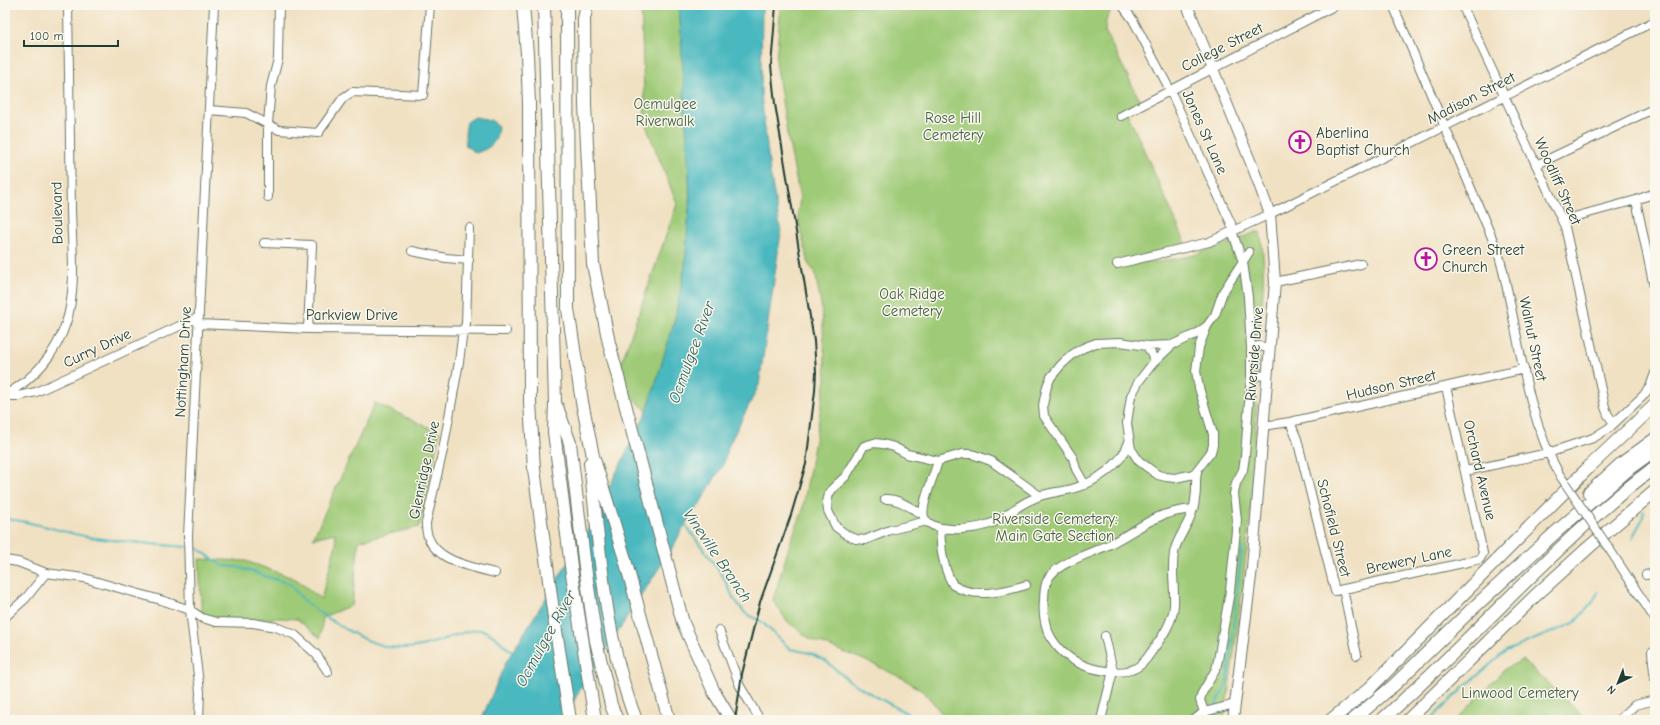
<svg xmlns="http://www.w3.org/2000/svg" width="1660" height="725" font-family="'Comic Neue',sans-serif">
  <style>
    .green { fill: #9fca77; stroke: #5f8456 }
    .water { fill: #49b8bf; stroke: #347a7a }
    .lines { fill: none; stroke-linecap: round; stroke-linejoin: round }
    .stream { stroke: #49b8bf; stroke-width: 2 }
    .minor-casing { stroke: #687666; stroke-width: 10 }
    .major-casing { stroke: #687666; stroke-width: 12 }
    .highway-casing { stroke: #687666; stroke-width: 14 }
    .minor { stroke: #fff; stroke-width: 8 }
    .major { stroke: #fff; stroke-width: 10 }
    .highway { stroke: #fff; stroke-width: 12 }
    .rail { stroke: #1f3d34; stroke-width: 2 }
    .minor-bridge-casing { stroke: #687666; stroke-width: 10; stroke-linecap: butt }
    .minor-bridge { stroke: #fff; stroke-width: 8 }
    .labels { text-anchor: middle; stroke-width: 3; stroke-linejoin: round; paint-order: stroke }
    .street-label { font-size: 15px; fill: #1f3d34; stroke: #fbf7ec }
    .park-label { font-size: 15px; fill: #3f6045; stroke: #fbf7ec }
    .poi-label { font-size: 15px; fill: #1f3d34; stroke: #fbf7ec; text-anchor: start }
    .water-label { font-size: 16px; font-style: italic; fill: #2c625e; stroke: #fbf7ec }
  </style>
  <rect width="100%" height="100%" fill="#fbf7ec"/>
  <filter id="ink" filterUnits="userSpaceOnUse"><feTurbulence type="fractalNoise" baseFrequency=".025" numOctaves="2"/><feDisplacementMap in="SourceGraphic" scale="8" xChannelSelector="R" yChannelSelector="G"/><feConvolveMatrix kernelMatrix="1 2 1 2 8 2 1 2 1" color-interpolation-filters="sRGB"/></filter>
  <filter id="wash" filterUnits="userSpaceOnUse"><feTurbulence type="fractalNoise" baseFrequency=".012" numOctaves="4" result="noise"/><feDisplacementMap in="SourceGraphic" scale="16" xChannelSelector="R" yChannelSelector="G"/><feGaussianBlur stdDeviation="0.9" result="paint"/><feColorMatrix in="noise" values="0 0 0 0 0 0 0 0 0 0 0 0 0 0 0 0 0 1.4 0 .05"/><feComposite in="paint" operator="in"/></filter>
  <g filter="url(#wash)">
    <rect width="100%" height="100%" fill="#f1e1c3"/>
    <path class="green" d="M641,5H679C685,91 695,179 685,265C679,315 662,363 647,411L616,382L623,358L677,204L645,123Z
      M781,5H1116C1108,13 1105,20 1105,31L1140,101L1125,108L1186,244L1144,255L1152,263L1191,256L1227,244L1256,232H1260C1268,272 1260,315 1259,356C1256,419 1254,483 1247,546C1241,604 1233,662 1224,720H947L925,693L904,679L864,660L810,639L787,621L773,600L791,540L802,513L826,379L822,310L815,272L809,265L799,224L798,211L800,199L787,133L776,61Z
      M375,403L439,432L424,510L419,527L359,541L352,605L323,617L320,638L297,619L279,618L202,622L199,559L246,561L296,579L321,599L336,544L335,533L313,538Z
      M1523,660L1587,720H1456L1506,668Z"/>
    <path class="water" d="M679,5H762L761,94L770,172L781,232L759,385L728,447L724,463L699,505L684,526L674,545L578,693L564,720H481L506,662L584,537L647,411L674,323L685,266L690,196Z
      M475,117L491,120L498,126C496,143 493,147 476,153L466,146L465,133L467,122Z"/>
    <g class="lines">
      <path class="stream" d="M5,519C34,521 60,532 89,537C121,542 154,544 187,547
        M684,523L723,576L734,599L745,613L762,622L790,649L810,653L827,662L847,679L866,691L919,720
        M1632,538L1642,520L1644,511
        M191,548H197L223,566L237,567L290,584C305,608 361,642 389,647C403,649 416,648 429,644C442,641 469,628 481,630C493,632 504,646 513,653
        M1216,705L1225,688L1228,675L1242,547
        M1215,720L1216,714
        M1430,720L1462,689L1506,651L1574,623L1593,602L1598,592"/>
    </g>
  </g>
  <g filter="url(#ink)">
    <g class="lines">
      <g class="minor-casing">
        <path id="minor" d="M1122,5L1133,20L1170,90L1234,230
          M1393,5L1498,252C1519,325 1522,406 1559,474
          M1462,5L1565,227L1605,407L1608,415L1614,423
          M209,110L246,113L279,130L318,133L343,98L352,92L423,95L430,5
          M1121,116L1336,5
          M1536,165L1655,108
          M268,197V124L271,86L278,59L279,5
          M1636,200L1655,292
          M1563,220L1636,200L1655,193
          M469,228L466,324L463,330L459,362L443,450L426,523C425,559 467,566 495,573
          M264,243L312,245L308,329
          M412,251L446,258L469,260
          M1117,264L1209,242L1270,214L1655,21
          M1275,282L1361,264
          M198,324L308,329L506,331
          M1207,326L1196,334L1172,345L1153,363L1139,381L1131,396L1127,423L1131,449L1139,461L1147,467L1158,475L1166,477L1175,478L1194,474L1211,452L1213,445V434L1199,388L1196,371L1199,347L1207,326L1215,315L1223,292L1249,252
          M1147,346L1155,361
          M1251,348L1259,346L1269,348
          M1251,375L1267,376
          M5,395C34,379 56,354 66,323C77,291 72,245 71,211C70,143 69,74 68,5
          M5,396H18L36,392L199,317
          M1290,422L1297,439L1335,591L1472,561L1480,559L1483,553L1446,387
          M1263,426L1290,422L1524,369
          M938,461C935,474 920,505 924,517C931,534 975,530 989,524C1000,521 1008,513 1018,507C1024,503 1032,499 1040,496C1050,492 1061,492 1072,489C1094,483 1122,465 1129,442
          M1466,471L1548,453L1593,438L1609,428L1643,396L1650,387L1655,373
          M1085,485L1076,469L1073,458L1044,416L1043,405L1047,386L1051,377L1061,365L1073,354L1083,348L1096,343L1120,342L1147,346L1172,345
          M885,499C898,498 909,507 920,513L923,514
          M1193,509C1183,510 1172,512 1163,515C1145,522 1128,535 1110,544C1093,553 1061,561 1049,577C1045,583 1044,593 1044,600C1040,640 1068,666 1106,671C1115,672 1127,673 1136,668C1143,665 1148,657 1152,651C1162,637 1173,622 1174,605C1175,587 1171,571 1174,553C1176,540 1187,527 1191,515C1193,510 1195,504 1195,499C1197,490 1195,481 1197,472
          M927,521L890,530L865,540L856,539L847,535L836,527L828,511L827,502L829,494L833,488L846,476L864,446L874,443L883,444L894,447L907,454L938,461L962,454H972L991,461L1040,496
          M940,528C941,548 942,566 953,585C974,599 1003,592 1026,585
          M1608,547L1655,619
          M5,560L18,562L46,573L84,578L164,601L190,610L202,618L216,622L253,623L276,627L295,635L316,654L328,672
          M1646,575L1655,573
          M1343,589L1357,655
          M5,617L26,598L46,573
          M719,630L740,686L760,720
          M1652,652L1655,681
          M1204,716V712L1235,704
          M199,720L200,692L190,610L188,536L214,5
          M1101,720L1113,671L1105,636
          M1194,720L1204,712L1200,700L1202,693L1216,669L1218,660L1230,591L1237,520L1234,494L1236,483L1243,470L1245,456L1251,375V348L1248,297L1243,262L1232,231
          M1619,720L1635,705L1655,700"/>
      </g>
      <g class="major-casing">
        <path id="major" d="M1187,5L1253,168L1270,214L1275,282L1252,568L1233,720"/>
      </g>
      <g class="highway-casing">
        <path id="highway" d="M523,5L527,54L529,103L530,402L534,469L554,618L570,720
          M544,5L555,402L554,432L572,574L595,720
          M567,5L568,309L582,402L593,456L624,556L669,720
          M587,5L584,19L585,105L593,264L609,343L683,623L714,692L731,720
          M557,407L570,443L585,567L596,641L611,705L617,720
          M590,463C600,549 604,638 636,720
          M1589,493L1622,463L1655,439
          M1331,720L1369,689L1590,466L1655,405
          M1353,720L1394,685L1470,611L1556,532L1630,468L1655,450
          M1382,720C1428,678 1473,634 1517,590C1561,547 1605,504 1655,467
          M1408,720L1535,596L1589,547L1655,491"/>
      </g>
      <use href="#minor" class="minor"/>
      <use href="#major" class="major"/>
      <use href="#highway" class="highway"/>
      <path class="rail" d="M735,720L742,674L760,602L791,515L806,464L815,391L816,372L814,341L775,104L771,66L776,5"/>
      <g class="minor-bridge-casing">
        <path id="minor-bridge" d="M1559,474L1608,547"/>
      </g>
      <use href="#minor-bridge" class="minor-bridge"/>
    </g>
  </g>
  <defs>
    <g id="church-ring" transform="scale(1.15)"><circle r="9.5" fill="#fbf7ec" stroke="#b5179e" stroke-width="1.5"/><path d="M-1.2-6h2.4v3.5h3.3v2.4h-3.3V6h-2.4V-.1h-3.3v-2.4h3.3Z" fill="#b5179e"/></g>
  </defs>
  <g fill-rule="evenodd">
    <use href="#church-ring" x="1300" y="142"/>
    <use href="#church-ring" x="1426" y="259"/>
  </g>
  <g class="labels">
    <g class="street-label">
      <text transform="translate(1222 47) rotate(-27)" y="5">College Street</text>
      <text transform="translate(1471 98) rotate(-27)" y="5">Madison Street</text>
      <text transform="translate(1205 132) rotate(66)" y="5">Jones St Lane</text>
      <text transform="translate(1558 181) rotate(66)" y="5">Woodliff Street</text>
      <text transform="translate(57 213) rotate(-91)" y="5">Boulevard</text>
      <text x="352" y="320">Parkview Drive</text>
      <text transform="translate(1533 339) rotate(78)" y="5">Walnut Street</text>
      <text transform="translate(97 348) rotate(-25)" y="5">Curry Drive</text>
      <text transform="translate(1254 354) rotate(-85)" y="5">Riverside Drive</text>
      <text transform="translate(183 362) rotate(-87)" y="5">Nottingham Drive</text>
      <text transform="translate(1391 385) rotate(-13)" y="5">Hudson Street</text>
      <text transform="translate(424 470) rotate(-78)" y="5">Glenridge Drive</text>
      <text transform="translate(1480 470) rotate(77)" y="5">Orchard Avenue</text>
      <text transform="translate(1334 528) rotate(76)" y="5">Schofield Street</text>
      <text transform="translate(1409 560) rotate(-12)" y="5">Brewery Lane</text>
    </g>
    <g class="park-label">
      <text x="665" y="109">Ocmulgee<tspan x="665" dy="17">Riverwalk</tspan></text>
      <text x="953" y="123">Rose Hill<tspan x="953" dy="17">Cemetery</tspan></text>
      <text x="912" y="299">Oak Ridge<tspan x="912" dy="17">Cemetery</tspan></text>
      <text x="1055" y="524">Riverside Cemetery:<tspan x="1055" dy="17">Main Gate Section</tspan></text>
      <text x="1520" y="698">Linwood Cemetery</text>
    </g>
    <g class="poi-label">
      <text x="1316" y="138">Aberlina<tspan x="1316" dy="17">Baptist Church</tspan></text>
      <text x="1442" y="255">Green Street<tspan x="1442" dy="17">Church</tspan></text>
    </g>
    <g class="water-label">
      <text transform="translate(691 352) rotate(-70)" y="6">Ocmulgee River</text>
      <text transform="translate(718 555) rotate(56)" y="6">Vineville Branch</text>
      <text transform="translate(545 638) rotate(-61)" y="6">Ocmulgee River</text>
    </g>
  </g>
  <rect width="1660" height="725" fill="none" stroke="#fbf7ec" stroke-width="20"/>
  <g transform="translate(1618 683) rotate(223)" stroke="#fbf7ec" stroke-width="3" paint-order="stroke">
  <path d="M0-3L7 15L0 10L-7 15Z" fill="#1f3d34"/>
  <text y="-6" font-size="11" font-weight="bold" text-anchor="middle" fill="#1f3d34">N</text>
  </g>
  <path d="M24 40v6h94v-6" fill="none" stroke="#1f3d34" stroke-width="2"/>
  <text x="30" y="40" font-size="12" fill="#1f3d34" stroke="#fbf7ec" stroke-width="3" paint-order="stroke">100 m</text>
</svg>
